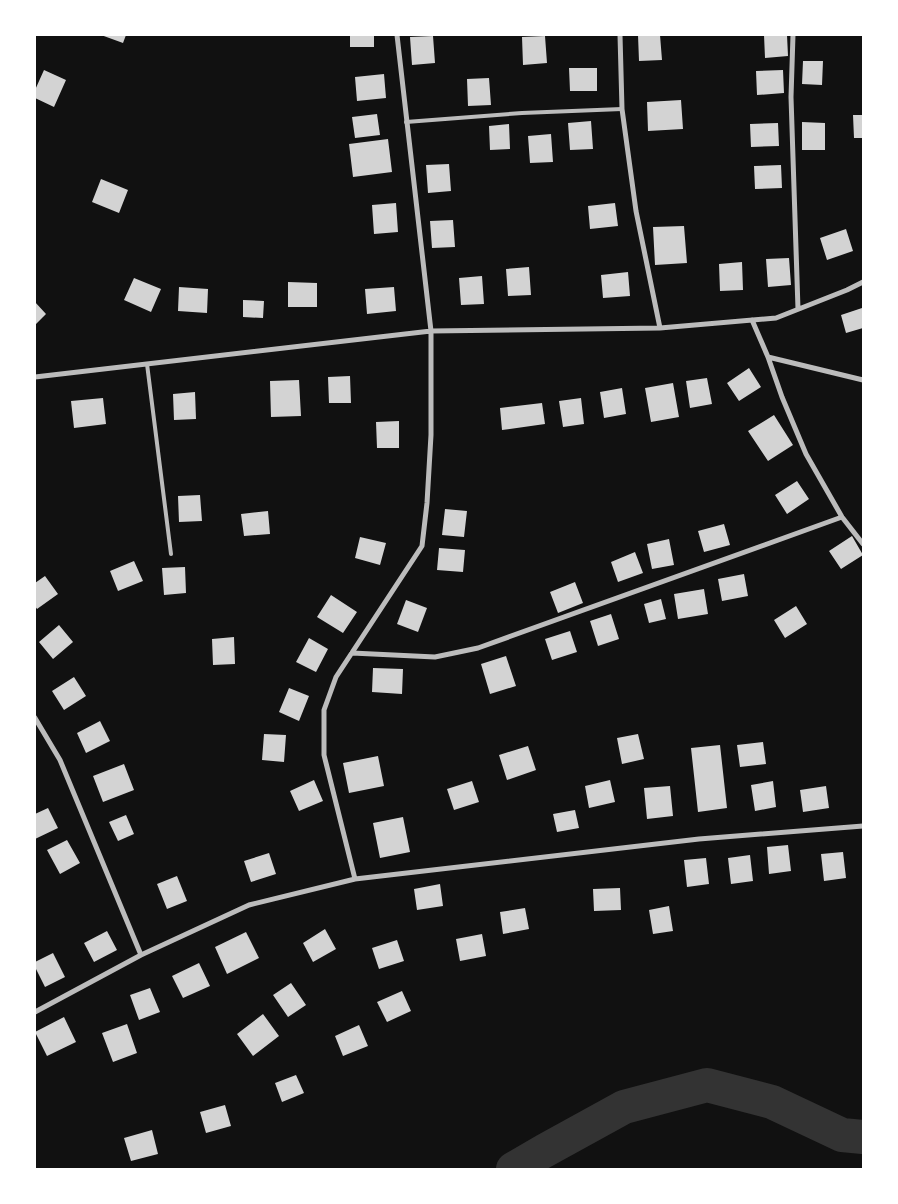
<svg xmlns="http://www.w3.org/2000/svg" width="898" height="1204" font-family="'PT Sans',sans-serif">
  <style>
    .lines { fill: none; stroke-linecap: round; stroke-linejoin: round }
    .river { stroke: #333; stroke-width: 34 }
    .building { fill: #d3d3d3 }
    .service { stroke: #bcbcbc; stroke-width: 4 }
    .minor { stroke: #bcbcbc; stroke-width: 5 }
  </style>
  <rect width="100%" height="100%" fill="#111"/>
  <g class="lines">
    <path class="river" d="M513,1169L544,1151L624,1107L707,1085L772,1102L842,1135L863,1137"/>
  </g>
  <path class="building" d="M101,35H126L123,43Z
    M350,35H374V47H350Z
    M638,35H660L662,60L639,61Z
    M764,35H787L788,56L765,58Z
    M433,36L435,63L412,65L410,37Z
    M545,36L547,63L523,65L522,37Z
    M803,61H823L822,85L802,84Z
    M569,68H597V91H570Z
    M44,70L66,80L54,107L35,98V90Z
    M783,70L784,93L757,95L756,71Z
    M384,74L386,98L357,101L355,77Z
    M489,78L491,105L468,106L467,79Z
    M681,100L683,129L648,131L647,102Z
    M377,114L380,135L355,138L352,117Z
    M853,115H863V138H854Z
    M591,121L593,149L570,150L568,123Z
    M802,122L825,123V150H802Z
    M778,123L779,146L751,147L750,124Z
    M509,124L510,149L490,150L489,126Z
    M551,134L553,162L530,163L528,136Z
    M388,139L392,172L353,177L349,144Z
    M449,164L451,191L428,193L426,165Z
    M781,165L782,188L755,189L754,166Z
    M101,179L128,190L119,213L92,202Z
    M396,203L398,232L374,234L372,205Z
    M615,203L618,226L590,229L588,206Z
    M453,220L455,247L432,248L430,221Z
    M684,226L687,263L655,265L653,227Z
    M846,229L853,251L827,260L820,238Z
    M789,258L791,285L768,287L766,259Z
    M742,262L743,290L720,291L719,264Z
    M529,267L531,295L508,296L506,269Z
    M628,272L630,296L603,298L601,275Z
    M482,276L484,304L461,305L459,278Z
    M134,278L161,289L151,312L124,300Z
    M288,282L317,283V307H288Z
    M179,287L208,289L207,313L178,311Z
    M394,287L396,311L367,314L365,289Z
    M243,300L264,301L263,318L243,317Z
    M35,302L46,314L35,325Z
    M862,308L863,328L846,333L841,315Z
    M749,368L761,387L739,401L727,383Z
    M350,376L351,403H329L328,377Z
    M707,378L712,404L690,408L686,381Z
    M299,380L301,416L271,417L270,381Z
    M673,383L679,417L651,422L645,388Z
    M622,388L626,414L604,418L600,392Z
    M195,392L196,419L174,420L173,394Z
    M103,398L106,424L74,428L71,401Z
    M581,398L584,424L563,427L559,401Z
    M542,403L545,424L502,430L500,408Z
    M774,415L793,445L768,461L748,431Z
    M399,421V448H377L376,422Z
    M797,481L809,499L787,514L775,495Z
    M200,495L202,521L179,522L178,496Z
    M445,509L467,511L464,537L442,535Z
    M268,511L270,534L244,536L241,514Z
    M724,524L730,545L704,552L698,531Z
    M852,536L863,555L841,569L829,551Z
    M360,537L386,543L380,565L355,558Z
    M669,539L674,565L652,569L647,544Z
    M439,548L465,550L463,572L437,570Z
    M635,552L643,573L618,582L611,562Z
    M134,561L143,581L118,591L110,571Z
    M185,567L186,593L164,595L162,568Z
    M744,574L748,596L722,601L718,579Z
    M45,576L58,594L37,609L35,606V583Z
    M575,582L583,603L558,613L550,592Z
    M704,589L708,614L678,619L674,594Z
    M331,595L357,612L343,633L317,617Z
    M661,599L666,619L649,623L644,604Z
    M406,600L427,608L418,632L397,624Z
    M796,606L807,624L785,638L774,620Z
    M611,614L619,639L598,646L590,621Z
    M59,625L73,642L53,659L39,642Z
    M570,631L577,652L552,660L545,639Z
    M234,637L235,664L213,665L212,639Z
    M309,638L328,649L316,672L296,662Z
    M506,656L516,686L490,694L481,664Z
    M373,668L403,669L402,694L372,692Z
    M74,677L86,696L64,710L52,691Z
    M289,688L309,696L299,721L279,712Z
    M100,721L110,741L86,753L77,733Z
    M264,734L286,735L284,762L262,760Z
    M638,734L644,759L622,764L617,738Z
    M763,742L766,764L740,767L737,745Z
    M720,745L727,808L698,812L691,748Z
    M528,746L536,770L507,780L499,755Z
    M378,756L384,786L349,793L343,763Z
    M124,764L134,790L103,802L93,776Z
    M314,780L323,801L299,811L290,791Z
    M610,780L615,802L589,808L585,786Z
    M472,781L479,802L454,810L447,789Z
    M773,781L776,807L755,811L751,785Z
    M670,786L673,816L647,819L644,788Z
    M826,786L829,808L803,812L800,790Z
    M48,808L58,828L35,839V814Z
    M575,810L579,828L557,832L553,814Z
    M126,815L134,834L118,841L109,822Z
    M403,817L410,852L380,858L373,823Z
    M67,840L80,863L60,874L47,850Z
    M788,845L791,871L769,874L767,847Z
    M843,852L846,878L824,881L821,854Z
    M269,853L276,874L251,882L244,861Z
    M750,855L753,881L731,884L728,858Z
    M706,858L709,884L687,887L684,860Z
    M177,876L187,901L167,909L157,884Z
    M440,884L443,906L417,910L414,889Z
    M620,888L621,910L594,911L593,889Z
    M669,906L673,931L653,934L649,910Z
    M525,908L529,929L503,934L500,912Z
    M325,929L336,949L313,962L303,943Z
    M107,931L117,950L94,962L84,943Z
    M246,932L259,958L227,974L215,947Z
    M482,934L486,956L460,961L456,939Z
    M397,940L404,961L379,969L372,948Z
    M53,953L65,977L45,987L35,967V962Z
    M199,963L210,986L183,998L172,976Z
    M291,983L306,1005L288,1017L273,995Z
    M150,988L160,1012L139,1020L130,995Z
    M402,991L411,1011L387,1022L377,1002Z
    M263,1014L279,1036L253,1056L237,1034Z
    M64,1017L76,1042L47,1056L35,1032Z
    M127,1024L137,1053L113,1062L102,1033Z
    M359,1025L368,1046L343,1056L335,1036Z
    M296,1075L304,1093L282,1102L275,1083Z
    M225,1105L231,1126L206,1133L200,1112Z
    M152,1130L158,1154L131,1161L124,1138Z"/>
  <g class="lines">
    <path class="service" d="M406,122L522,113L622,109
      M147,364L171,554"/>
    <path class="minor" d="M620,35L622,109L636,211L660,328
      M793,35L791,97L798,309
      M752,320L768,357L782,397L806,454L842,517L863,544
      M768,357L863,380
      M35,377L431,331L660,328L776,318L847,290L863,282
      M352,653L435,657L478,648L842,517
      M35,718L60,760L141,955
      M355,879L324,755V710L336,677L422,546L427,503L431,435V331L397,35
      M35,1012L141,955L249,905L355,879L699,839L863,826"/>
  </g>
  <rect width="898" height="1204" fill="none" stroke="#ffffff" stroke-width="72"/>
</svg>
